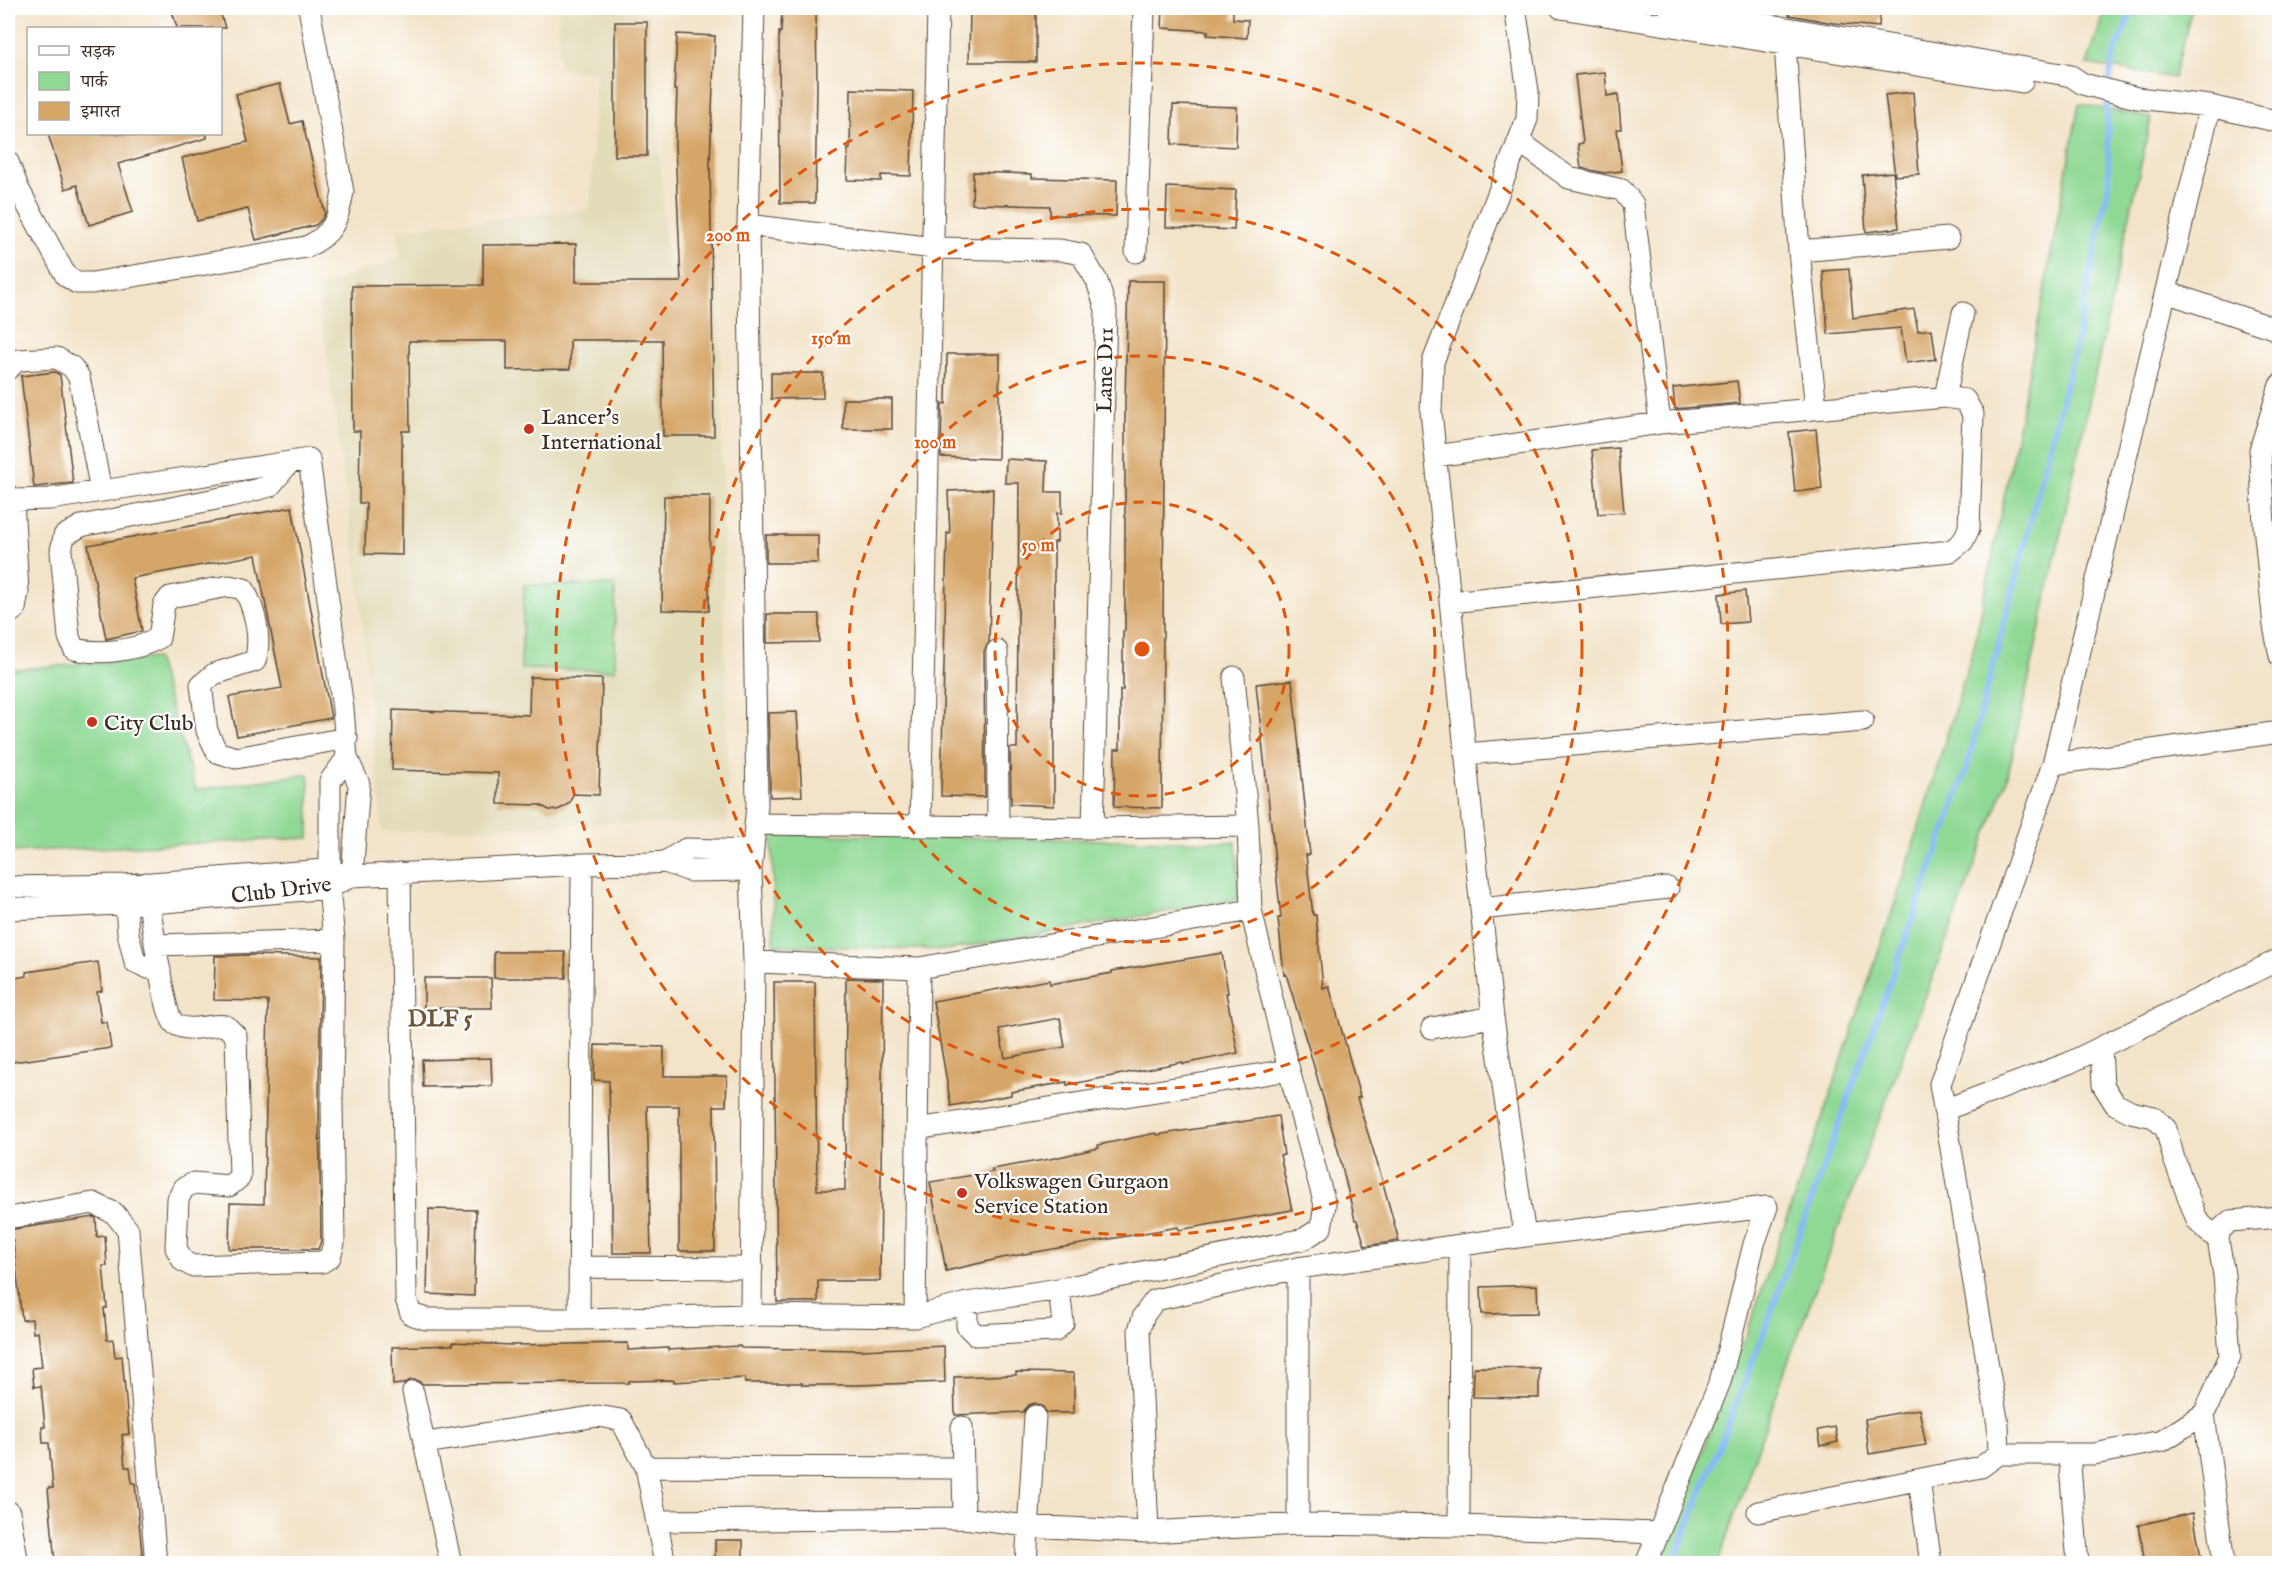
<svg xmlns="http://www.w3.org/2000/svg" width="2287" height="1571" font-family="'IM FELL English','Noto Serif Devanagari',serif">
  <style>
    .built { fill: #e3dcba }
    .green { fill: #90d995; stroke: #66825a; stroke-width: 1.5 }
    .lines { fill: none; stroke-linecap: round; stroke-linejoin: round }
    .stream { stroke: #87bbf5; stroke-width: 6 }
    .building { fill: #d6a667; fill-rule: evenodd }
    .street-casing { stroke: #574638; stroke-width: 23 }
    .street { stroke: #fff; stroke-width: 21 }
    .ring { fill: none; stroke: #df570d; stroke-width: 3; stroke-dasharray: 10 8 }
    .poi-dot { fill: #c8321e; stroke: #fff; stroke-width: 2 }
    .labels { text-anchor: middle; stroke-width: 4.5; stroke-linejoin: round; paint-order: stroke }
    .street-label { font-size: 22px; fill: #3b2a1e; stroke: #fff }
    .poi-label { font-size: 22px; fill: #3b2a1e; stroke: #fff; text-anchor: start }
    .neighbourhood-label { font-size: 24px; font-weight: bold; fill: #715538; stroke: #fff }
    .centre { fill: #df570d; stroke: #fff; stroke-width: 3 }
    .ring-label { font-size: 18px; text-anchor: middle; font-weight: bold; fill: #df570d; stroke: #fff; stroke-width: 4.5; stroke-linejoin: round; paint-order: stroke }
  </style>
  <rect width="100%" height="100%" fill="#fff"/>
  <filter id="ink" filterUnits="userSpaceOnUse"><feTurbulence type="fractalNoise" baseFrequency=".0167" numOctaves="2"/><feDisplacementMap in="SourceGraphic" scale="12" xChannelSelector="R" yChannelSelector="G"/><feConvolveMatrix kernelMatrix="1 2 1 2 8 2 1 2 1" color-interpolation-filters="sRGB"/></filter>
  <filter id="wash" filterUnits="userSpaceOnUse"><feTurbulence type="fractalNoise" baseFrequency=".008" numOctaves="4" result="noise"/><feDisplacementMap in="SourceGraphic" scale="24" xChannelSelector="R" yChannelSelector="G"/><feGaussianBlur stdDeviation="1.35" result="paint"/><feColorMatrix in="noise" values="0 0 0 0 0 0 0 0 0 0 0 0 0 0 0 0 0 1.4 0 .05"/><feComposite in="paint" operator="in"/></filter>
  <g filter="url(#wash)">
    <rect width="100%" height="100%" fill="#f3e4c9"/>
    <path class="built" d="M559,8H621L650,14L667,267L719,279L728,824L615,823L382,832L357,570L317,288L401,257L397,229L590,209L596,73L559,68Z"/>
    <path class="green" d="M2106,8H2192L2174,78L2087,64Z
      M2079,104L2151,118L2007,779L1785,1370L1718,1563L1660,1564L1748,1329L1824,1113L1902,882L1975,643L2025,393Z
      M524,585H615V670L521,669Z
      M156,658L196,790L309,774V838L8,852V670Z
      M772,834L1236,842L1239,899L947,950L774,945Z"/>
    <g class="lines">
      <path class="stream" d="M1673,1564L1764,1332L1965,774L2076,345L2109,182L2107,108L2112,60L2133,8"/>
    </g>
    <g id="blocks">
      <path class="building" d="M171,8H219L225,28H177Z
        M782,8H816L817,87L815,203H780L779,32H781Z
        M970,8H1036V62H969Z
        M1163,8H1233V19L1248,20L1247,38L1207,35L1208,31L1162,28Z
        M1789,8H1880L1879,27L1834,23L1789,15Z
        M615,22H647V156H615Z
        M677,34L715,36L710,162L714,436H663L662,340H570V369L507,370V341H409L410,431H402V555L365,554L366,503H359L360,431H353L352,286L483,285V245L576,244V282H681L675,146L677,90H674Z
        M1605,72L1607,96L1618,94L1621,129H1617L1622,171L1604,173L1581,168L1578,144L1583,143L1575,75Z
        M280,84L290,124L302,121L325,213L322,219L316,225L256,240L248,209L197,221L182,158L248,142L236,94Z
        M851,89L913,91L911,176L881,175V181L847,180L848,149H850Z
        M1913,92L1919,174L1895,176L1885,95Z
        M1173,105L1237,107L1236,147L1172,144Z
        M48,134H207V138L118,164L133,212L89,225L77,185L65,189Z
        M973,172L1032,174V178L1117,180L1116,216L1050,215V206L972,204Z
        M1893,172L1899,228L1866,232L1862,175Z
        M1167,187L1236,190L1234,230L1166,227Z
        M1849,269L1853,318L1914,309L1918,331L1932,329L1936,359L1906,363L1901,328L1828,334L1823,271Z
        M1128,281H1165L1162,808L1114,807L1115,749H1120V690H1123V631H1125V401Z
        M947,354H1000L998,459L941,457L942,403L946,404Z
        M55,372L60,375L73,483L34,487L21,376Z
        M771,373H823V398L771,399Z
        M1737,381L1740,403L1675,409L1673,388Z
        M843,399H892V429H843Z
        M1816,429L1822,489L1795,492L1789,432Z
        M1618,448L1624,512L1598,514L1592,450Z
        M1006,459L1047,461L1046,492H1062V513H1057V542H1054V806L1011,804L1010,748H1017L1019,483H1005Z
        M993,489L989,642L984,651L985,797L941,796L947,533L950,534L948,491Z
        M664,496H710L709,611L662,610Z
        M292,507L331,718L237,736L229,697L282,688L256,555L132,578L142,631L106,639L88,545Z
        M766,535H818V563H766Z
        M1745,591L1748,622L1721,624L1719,594Z
        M767,614H819V642L767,643Z
        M530,677L602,679L599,795L573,794L570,802L564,807L557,810H549L540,805L498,804V773L392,770L393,710L529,715Z
        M1292,680L1310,855H1306L1313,915H1316L1323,988L1329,986L1345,1042L1360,1097L1357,1098L1379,1169L1399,1241L1365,1246L1357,1220H1355L1338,1150L1311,1056L1286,974L1284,975L1278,918H1281L1256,684Z
        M797,712L802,796L770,797L768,713Z
        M494,952H565L566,978H494Z
        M1222,953L1228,993H1226L1238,1053L1183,1064L1182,1062L1067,1085V1082L1011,1092V1095L951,1106L933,1001L1049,980L1050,984L1112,973V971ZM1060,1018L1065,1047L1005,1058L999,1029Z
        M249,955L321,957L319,1103L321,1241L318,1249H229L230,1203L264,1204L268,1001L214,1000L215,956Z
        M98,962L102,991L97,992L101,1022H107L111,1048L13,1062L8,1027V979L27,976L26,972Z
        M424,978H491L492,1008H424Z
        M846,978L883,979L880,1281H818V1302H777L774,982H815L817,1190H845Z
        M595,1045L664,1047V1076H727L726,1106H714L715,1251H679V1106H647L651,1253H613L609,1081L594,1080Z
        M491,1058L492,1086L423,1087L422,1060Z
        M1278,1116L1284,1155H1280L1292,1210L1179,1230L1178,1227L1002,1258L946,1271L930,1182L993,1172L992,1169L1050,1159L1099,1148L1098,1145L1156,1133L1157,1135Z
        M429,1209L476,1210L474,1296L427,1294Z
        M94,1217L96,1218L97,1237L105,1236L107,1266H103L107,1308H104L107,1340L113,1339L115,1357L122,1356L129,1434L122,1435L125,1467H130L132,1483H135L143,1563H55L48,1488H53L49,1443H43L42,1427H45L41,1386L34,1387L32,1368L42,1367L38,1332L33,1333L32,1319L22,1320L13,1240L8,1241V1230Z
        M1537,1285L1538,1313L1482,1314L1481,1287Z
        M453,1342L511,1345L628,1343V1350L668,1348V1350L740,1346L741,1348L861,1350L944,1346L945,1382L859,1385H802V1383H745V1378L674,1382V1380L629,1381V1383L422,1384L417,1380H411L403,1384L393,1385L392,1347L453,1345Z
        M1474,1367L1539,1368V1398L1473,1397Z
        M1016,1372L1074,1373V1413H1047L1042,1406L1035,1403L1029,1405L1023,1412L955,1415L954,1377L1016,1375Z
        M1919,1409L1926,1445L1869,1454L1865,1419Z
        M1835,1427L1838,1442L1821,1446L1818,1430Z
        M2193,1513L2202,1563H2145L2138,1525Z
        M715,1540H743V1563H715Z"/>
    </g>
  </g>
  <g filter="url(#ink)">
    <use href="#blocks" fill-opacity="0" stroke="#574638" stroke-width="1.5"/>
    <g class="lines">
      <g class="street-casing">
        <path id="street" d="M1515,8L1528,91L1527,119L1433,362L1431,411L1481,909L1493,1017L1525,1236
          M1561,8L2022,82
          M1668,8L2061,74L2071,76L2083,84L2137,98L2210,106L2280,122
          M1784,29L1799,251L1816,408
          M1519,141L1569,178L1622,190L1633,204L1660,423
          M8,162L19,190L66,276L77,283H92L306,247C333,235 338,220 343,192L309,8
          M748,225L934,248L1060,250L1081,254L1097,281L1106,310L1093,828
          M1799,251L1948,238
          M1136,252L1144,8
          M2166,292L2273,328L2280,334
          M8,369L18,360L57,358L72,367L79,377L101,491
          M2280,385L2260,450L2264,525L2274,626L2280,656
          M1436,456L1660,423L1945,397L1963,313
          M290,462L270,486L236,495L81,526L64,536L61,551L69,637L74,649C100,655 135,651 159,638L164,605L170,597L229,586L244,589C255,610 262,638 255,661L214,674L201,685L207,731L217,752L236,758L347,738
          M8,495L13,500L50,499L309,459L343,709L347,758L359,784L352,876
          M1450,602L1951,551L1963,541L1969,528L1973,414L1965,400L1945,397
          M8,614L15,609L18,592L13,500
          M997,651L998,827
          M1465,754L1863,721
          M2053,764L2280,732
          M756,824L1093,828L1248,826
          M920,826L938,8
          M665,862L686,849L752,851
          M330,871V781L347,758
          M400,873L406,1299L411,1314L426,1319H579L751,1315L915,1317L967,1303L1059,1289L1304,1239L1321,1228L1325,1205L1289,1070L1251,910L1248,826L1234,677
          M146,883C150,904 163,1015 175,1024C190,1034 211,1023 226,1026L236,1036L240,1177L229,1186L194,1183L184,1188L178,1199L176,1248L183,1261L192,1266L322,1262L330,1257L334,1243L332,1103L334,940L156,945
          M8,887L125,885L325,870L352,876L582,864L650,863L665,862L690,871L751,870
          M329,888L334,940
          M125,892L128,933L135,962L148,968L160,970
          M8,909L164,902L329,888L352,876
          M1481,909L1668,888
          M754,962L919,968L1251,910
          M1432,1028L1493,1017
          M2101,1048L2103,1085L2115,1104L2131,1112L2154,1117L2166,1129L2174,1159L2197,1220L2218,1240
          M1944,1110L2069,1063L2280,959
          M917,1129L1289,1070
          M8,1218L93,1203L114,1213L128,1230L156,1564
          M579,1267L752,1268
          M967,1303V1326L976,1335L1055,1331L1063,1323L1059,1289
          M751,1315L754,962L751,870L757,805L748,225L754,8
          M915,1317L919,968
          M579,1319L582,864
          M413,1392L451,1564
          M2204,1414L2224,1564
          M962,1427L964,1518
          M426,1443L598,1416L621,1420L646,1467L665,1564
          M1999,1454H2094L2162,1441L2204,1414L2230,1356L2224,1275L2218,1240L2220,1230L2230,1221L2280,1217
          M2069,1454L2078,1564
          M646,1467L962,1468
          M1919,1480L1931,1564
          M9,1512L18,1564
          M1758,1512L1981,1467L1999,1454L1998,1425L1940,1084L2053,764L2210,106
          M657,1521L964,1518L1027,1526L1148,1532L1298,1524L1459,1526L1658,1533
          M1298,1524V1268
          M1459,1526L1460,1246
          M1148,1532L1139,1330L1144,1315L1155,1300L1298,1268L1525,1236L1767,1207L1754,1244L1720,1382L1646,1564
          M1026,1564L1035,1416"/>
      </g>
      <use href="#street" class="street"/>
    </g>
  </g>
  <g class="ring">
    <circle cx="1142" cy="649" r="147"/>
    <circle cx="1142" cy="649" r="293"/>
    <circle cx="1142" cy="649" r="440"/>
    <circle cx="1142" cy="649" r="586"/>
  </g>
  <g class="poi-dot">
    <circle cx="529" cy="429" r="6"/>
    <circle cx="92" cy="722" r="6"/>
    <circle cx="962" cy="1193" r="6"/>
  </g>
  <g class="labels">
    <g class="street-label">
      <text transform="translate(1104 370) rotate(-89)" y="8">Lane D11</text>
      <text transform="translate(281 889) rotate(-7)" y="8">Club Drive</text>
    </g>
    <g class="poi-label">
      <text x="541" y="424">Lancer's<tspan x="541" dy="25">International</tspan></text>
      <text x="104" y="730">City Club</text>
      <text x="974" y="1188">Volkswagen Gurgaon<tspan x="974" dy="25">Service Station</tspan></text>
    </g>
    <g class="neighbourhood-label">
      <text x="440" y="1026">DLF 5</text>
    </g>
  </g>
  <circle cx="1142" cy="649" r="9" class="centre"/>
  <g class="ring-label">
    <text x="728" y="241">200 m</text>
    <text x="831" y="344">150 m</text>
    <text x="935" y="448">100 m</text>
    <text x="1038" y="551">50 m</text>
  </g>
  <rect width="2287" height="1571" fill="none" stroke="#fff" stroke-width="30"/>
  <rect x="27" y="27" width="195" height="108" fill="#ffffff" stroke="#b1aaa5" stroke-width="1.5"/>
  <rect x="39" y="46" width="30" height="9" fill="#ffffff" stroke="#b1aaa5" stroke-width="1.5"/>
  <text x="81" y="57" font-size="18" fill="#3b2a1e">सड़क</text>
  <rect x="39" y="72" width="30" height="18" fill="#90d995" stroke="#b1aaa5" stroke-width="1.5"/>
  <text x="81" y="87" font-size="18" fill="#3b2a1e">पार्क</text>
  <rect x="39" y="102" width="30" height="18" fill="#d6a667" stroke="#b1aaa5" stroke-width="1.5"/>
  <text x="81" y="117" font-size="18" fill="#3b2a1e">इमारत</text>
</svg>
